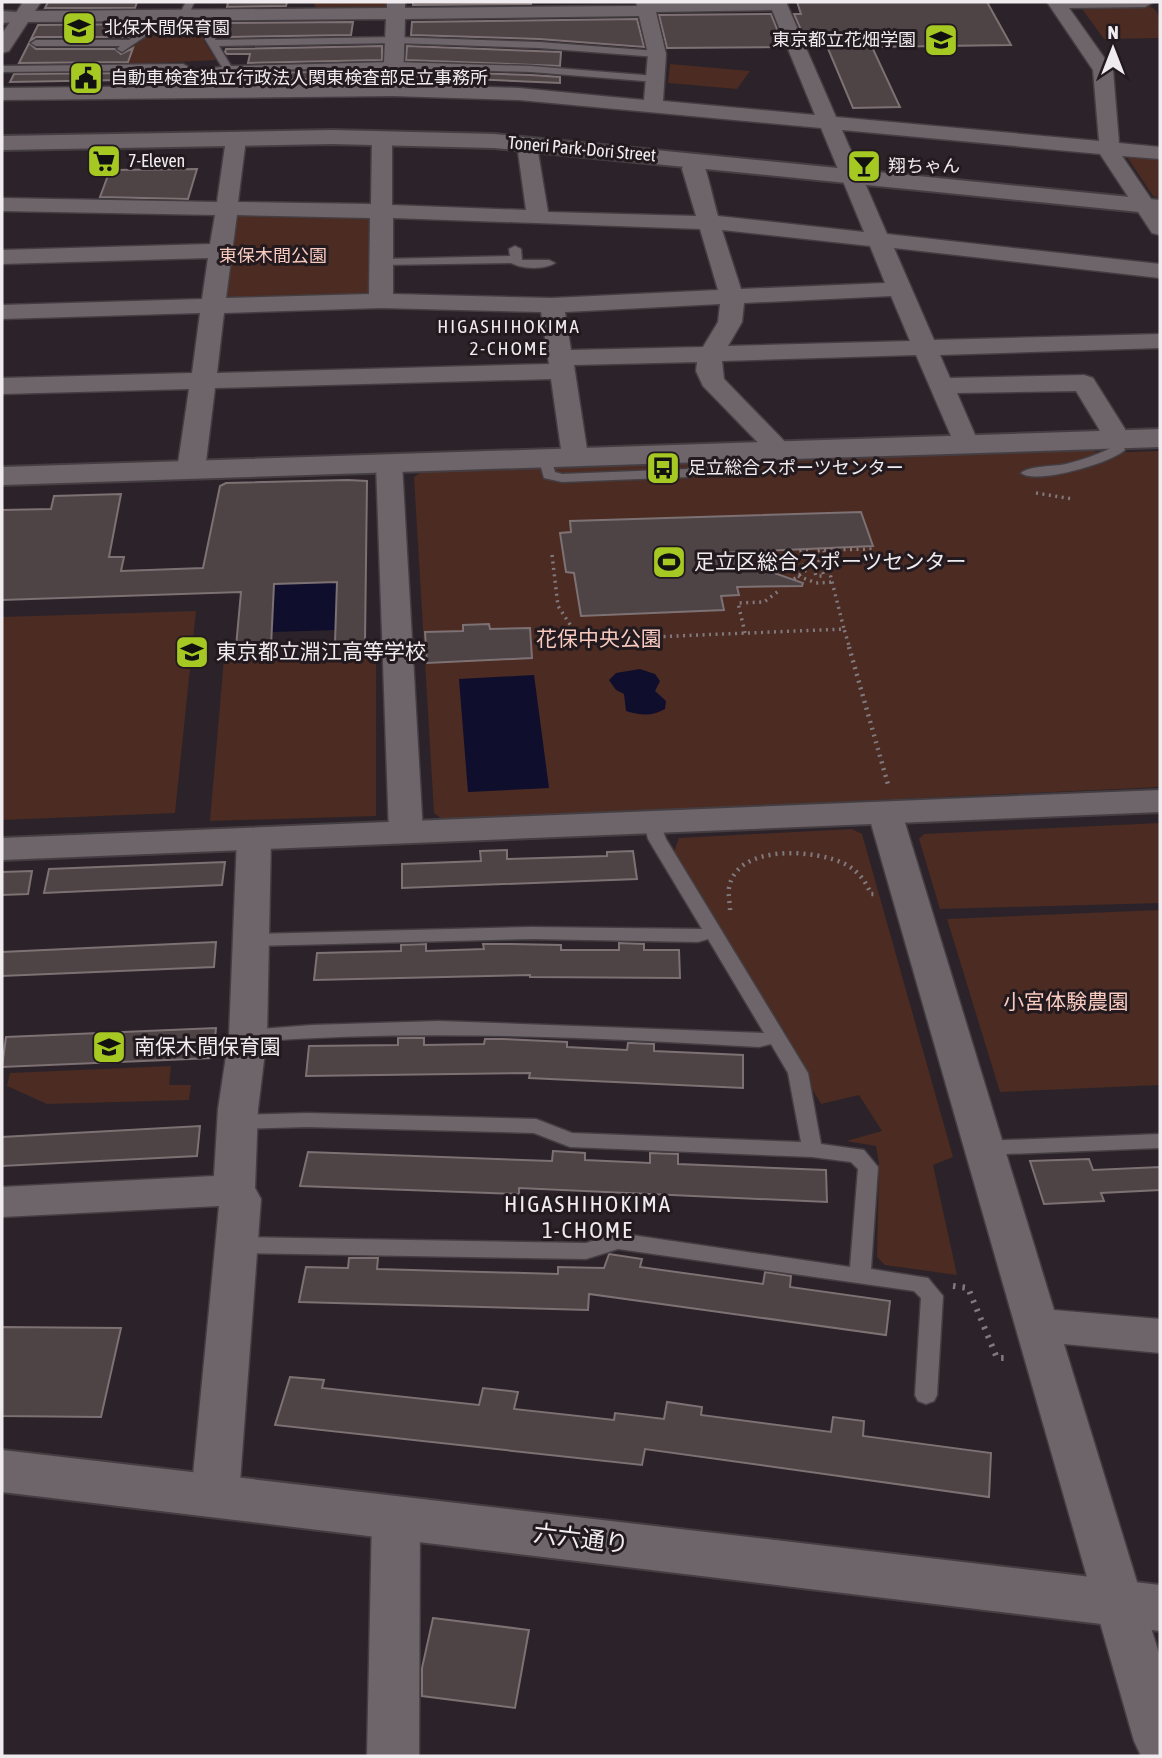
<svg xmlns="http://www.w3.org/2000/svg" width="1162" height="1758" font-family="'Asap Condensed','Noto Sans JP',sans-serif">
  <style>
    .green { fill: #4b2b22 }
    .water { fill: #100e2d }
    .building { fill: #4e4445; stroke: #7d7173; stroke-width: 2 }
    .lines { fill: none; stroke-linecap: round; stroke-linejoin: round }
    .service-casing { stroke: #443e42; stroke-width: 3 }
    .minor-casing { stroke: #443e42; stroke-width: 3 }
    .tertiary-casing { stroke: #443e42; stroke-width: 4 }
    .path-far2 { stroke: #80797e; stroke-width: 3.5; stroke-dasharray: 2 4.5; stroke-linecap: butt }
    .path-far1 { stroke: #80797e; stroke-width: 4.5; stroke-dasharray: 2 5; stroke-linecap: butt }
    .path { stroke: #80797e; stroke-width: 6; stroke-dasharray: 2.5 7; stroke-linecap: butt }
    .service { fill: #6e656b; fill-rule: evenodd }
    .minor { fill: #6e656b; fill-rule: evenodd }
    .tertiary { fill: #6e656b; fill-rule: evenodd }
    .labels { text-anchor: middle; stroke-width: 6; stroke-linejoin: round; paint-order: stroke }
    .far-poi-label { font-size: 18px; fill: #f0ebee; stroke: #221a1f; text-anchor: start }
    .far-street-label { font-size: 18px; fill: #f0ebee; stroke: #221a1f }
    .far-park-label { font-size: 18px; fill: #f8cabe; stroke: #221a1f }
    .far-neighbourhood-label { font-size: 19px; letter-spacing: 2px; fill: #f0ebee; stroke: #221a1f }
    .poi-label { font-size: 21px; fill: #f0ebee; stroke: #221a1f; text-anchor: start }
    .park-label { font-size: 21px; fill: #f8cabe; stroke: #221a1f }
    .neighbourhood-label { font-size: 23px; letter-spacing: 2px; fill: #f0ebee; stroke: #221a1f }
    .near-street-label { font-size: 24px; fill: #f0ebee; stroke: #221a1f }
  </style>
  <rect width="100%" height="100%" fill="#2b2329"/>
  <path class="green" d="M315,2H388V9L320,11L314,5Z
    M1146,5C1162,9 1160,24 1160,38L1104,39L1080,6Z
    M181,18L211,19L204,41L216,60L119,65L111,62L166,23Z
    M670,64L750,71L737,89L668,83Z
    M1127,157L1160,159V198L1153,196Z
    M243,213L362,215L372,220L371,294L224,298L236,216Z
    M1089,449L1099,453L1160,451V787L443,820L434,813L414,477L423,471Z
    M196,611L175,813L2,820V617Z
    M376,653V816L210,821L224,658Z
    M1160,823V903L940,909L919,839L924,834Z
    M852,829L862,834L953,1157L933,1165L957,1275L885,1265L877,1257L879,1164L876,1146L846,1141L882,1131L859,1095L821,1104L673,854L679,838Z
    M1160,910V1085L1000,1092L947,919Z
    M171,1066L169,1085H191L189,1100L47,1104L7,1086L10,1073Z"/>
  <path class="water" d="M337,582L336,630L272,632L274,584Z
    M640,669L655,674L660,681L655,691L666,701L665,709C651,717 640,715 626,711L624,694L616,690L609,680L616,673Z
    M534,675L549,788L468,792L459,679Z"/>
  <path class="building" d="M48,2H137L135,8H45Z
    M228,2H287L286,6L227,7Z
    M413,2H531V4L413,5Z
    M797,2H987L1011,45L872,47L900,107L853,108L824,39L821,46H808L794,14H801Z
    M771,14L784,47L667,48L659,15Z
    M637,19L644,47L539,39L411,35L412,22Z
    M353,22L351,35L229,37L231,29H221L222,23Z
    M142,24L140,30L128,37H36L30,41L38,25Z
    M29,43L36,49H115L121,54L133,48L128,62L19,63Z
    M382,46V60L248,63L250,54H227L225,52L226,49Z
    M407,46L561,52L560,66L406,60Z
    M381,71V75H374V78L243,80L245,73H251Z
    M406,71L531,75L560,77V83L406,76Z
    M124,73L122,80L10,82L14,74Z
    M197,169L188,199L100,197L110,170Z
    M348,480L367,481L365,642L335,643L337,582L274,584L271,646L236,647L241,592L2,600V510L51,509L54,496L121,494L109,557H124L121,571L203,568L220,486L226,483Z
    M861,512L873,546L717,553L803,583L802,586L737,587L739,595L721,596L724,610L581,616L574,573L566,572L560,533L571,532L570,521Z
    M489,624L490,629L530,628L532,658L427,663L425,632L463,631V625Z
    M507,850V859L607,856V852L633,851L637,879L402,888V864L481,861L480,851Z
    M225,862L222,885L44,893L49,869Z
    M32,871L28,894L2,895V872Z
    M216,942L214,967L2,976V952Z
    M619,943L644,944V950H679L680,978L530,977V975L314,980L317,953L401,951V945L426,944V951L484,949L483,944H510L561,945V950H619Z
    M216,1028L213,1058L2,1067L6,1037Z
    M398,1038H424V1045L484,1044L485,1039H503L567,1042V1047L627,1050L628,1043H631L654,1044V1051L743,1055V1088L529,1078L530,1073L306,1076L309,1046L398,1045Z
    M200,1126L197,1156L2,1166V1137Z
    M553,1151L585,1153V1160L650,1163V1153L678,1154V1164L826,1170L827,1202L519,1188V1194L300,1186L308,1152L552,1161Z
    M1089,1159L1093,1170L1160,1167V1190L1101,1193L1104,1201L1044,1204L1030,1161Z
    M609,1254L642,1259L640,1267L763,1284L765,1272L791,1276L790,1287L890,1301L886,1335L589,1294L588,1310L299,1302L306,1267L348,1268L349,1258H378L377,1269L558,1274V1267L604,1268Z
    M2,1327L121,1328L101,1417L2,1416Z
    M290,1377L324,1380L322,1388L479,1405L483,1388L518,1392L514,1409L614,1420L615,1413L664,1419L667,1402L702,1407L701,1415L831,1432L833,1417L864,1421L863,1436L991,1453L989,1497L645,1449L642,1465L275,1425Z
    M433,1618L529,1630L515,1708L422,1696V1668Z"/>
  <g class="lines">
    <g class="service-casing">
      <path id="service" d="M186,2H194L189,15L184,18L179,15Z
        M217,12L222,15L215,40L395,37L539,42L657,51L662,54L657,57L539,48L395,43L219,46L231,66L394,62L531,66L656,76L661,79L656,82L531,72L394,68L251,70L192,76L181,70L2,72V66L183,64L194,70L222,67L205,39L212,15Z
        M151,25L159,27L122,52L117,49L120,46H36L31,43L36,40H129Z
        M515,246L521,249L522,260H549L555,263C544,270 522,269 511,263L382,265L376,262L382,259L510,256L509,249Z
        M1113,435L1118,436L1125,450C1111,463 1036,485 1021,473C1031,465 1053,467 1066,464C1082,460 1096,455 1111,448L1106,439Z
        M697,448L704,452L708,467L690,477L562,482L544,478L538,457L540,454H550L555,472L562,474L687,469L694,465L690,452Z
        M652,818L660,823L666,839L808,1073L821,1144L864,1150L878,1167L871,1269L928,1278L943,1296L937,1395L934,1401L926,1404L918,1401L915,1395L921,1298L914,1291L618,1249L586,1259L236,1253L229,1251L225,1245L229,1239L236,1237L586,1243L618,1233L850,1267L858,1169L851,1162L812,1157L570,1147L534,1133L307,1127L238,1129L231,1127L228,1122L231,1117L238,1115L307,1113L536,1119L572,1133L801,1142L788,1073L771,1044L759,1047C588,1037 419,1029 248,1042L241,1041L238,1036L241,1031L248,1030L312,1025L439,1021L764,1033L708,939L698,942L532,939L251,946L242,940L251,934L532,927L702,929L648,839L644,823Z
        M1160,1134V1148L983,1155L976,1153L973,1148L976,1143L983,1141Z"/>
    </g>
    <g class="minor-casing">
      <path id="minor" d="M23,2H41L35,11L387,8V2H405V8L637,6L636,2H786L836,117L1099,141L1093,70L1047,2H1154L1145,7L1069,8L1113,70L1119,143L1160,147V159L1122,156L1160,212V235L1152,233L1100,154L842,130L887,234L1160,264V278L894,248L934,340L1160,334V348L940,355L950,378L1084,375L1093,378L1125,429L1126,439L1122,445L1113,447L1104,445L1099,429L1076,391L957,393L979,444L975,450L966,452L957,450L916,355L722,361L724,379L792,449L788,455L779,457L770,455L703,386L696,371L697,362L574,365L588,456L584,462L575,464L566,462L562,456L551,379L215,388L205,470L201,476L191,478L181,476L177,470L189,389L2,394V378L192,373L200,313L2,319V305L202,299L208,258L2,264V250L210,244L215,215L2,211V198L217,202L226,139L229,135H243L246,139L238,202L371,204L372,137L375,133H389L392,137V205L526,210L518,152C525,142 528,136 541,140L544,144L538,152L548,212L696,216L682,169L686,156H700C706,164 714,203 718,216L864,232L821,128L519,100L393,96L2,100V88L383,84L386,19L28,22L9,51L2,53V34ZM772,10L815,115L663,101L666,54L656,12ZM639,16L648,54L644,100L519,88L403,84L405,19ZM237,215L370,218L369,294L226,298ZM393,218L700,229L718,290L552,298L393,294ZM722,230L870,246L885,283L741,289ZM891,296L910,341L728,346L742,322L744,303ZM720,304L718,322L703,347L571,350L565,312ZM381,308L541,312L549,364L217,373L224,313Z
        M389,455L398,457L402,463L423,833L418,840L406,843L394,840L389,833L376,463L380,457Z
        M885,803L897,806L902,813L1054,1310L1160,1319V1353L1064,1344L1160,1657V1756H1141L1134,1741L868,813L873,806Z
        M254,828L266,831L271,838L267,1036L258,1109L255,1188L261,1199L239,1496L232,1510L215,1515L198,1510L191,1496L219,1206L2,1217V1187L214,1176L218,1109L229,1036L237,838L242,831Z
        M396,1497L413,1503L420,1517L419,1756H367L372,1517L379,1503Z"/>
    </g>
    <g class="tertiary-casing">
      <path id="tertiary" d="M2,11L29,13L32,17L29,21L2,23Z
        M332,130L494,134L1160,200V214L494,148L332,144L2,150V136Z
        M1160,429V447L2,485V467Z
        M1160,790V812L2,860V838Z
        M2,1450L1160,1585V1631L2,1492Z"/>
    </g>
    <path class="path-far2" d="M1036,493L1073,499
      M824,550L874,549
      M552,555L558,606L580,640L844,629L850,649
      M798,576L816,583L834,582
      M794,579L805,571L801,551H809L816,576H824L816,551L824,550L844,629
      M745,633L738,603L764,602L780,590"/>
    <path class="path-far1" d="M849,647L889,788
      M730,910C730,903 728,895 729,888C736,843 818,849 847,865C859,872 866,882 871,894H877"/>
    <path class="path" d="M953,1286L968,1288L997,1358H1009"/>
    <use href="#service" class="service"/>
    <use href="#minor" class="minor"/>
    <use href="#tertiary" class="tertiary"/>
  </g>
  <defs>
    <g id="school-square" transform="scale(1.75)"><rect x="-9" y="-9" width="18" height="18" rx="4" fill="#a5c822" stroke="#221a1f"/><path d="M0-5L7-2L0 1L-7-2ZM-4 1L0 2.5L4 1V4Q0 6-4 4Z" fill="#111"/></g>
    <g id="civic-square" transform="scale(1.75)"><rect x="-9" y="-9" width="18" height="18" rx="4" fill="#a5c822" stroke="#221a1f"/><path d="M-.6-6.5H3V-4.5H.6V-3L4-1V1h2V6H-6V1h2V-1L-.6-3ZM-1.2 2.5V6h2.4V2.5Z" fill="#111"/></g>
    <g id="supermarket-square" transform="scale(1.75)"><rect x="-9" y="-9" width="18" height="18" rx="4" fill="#a5c822" stroke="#221a1f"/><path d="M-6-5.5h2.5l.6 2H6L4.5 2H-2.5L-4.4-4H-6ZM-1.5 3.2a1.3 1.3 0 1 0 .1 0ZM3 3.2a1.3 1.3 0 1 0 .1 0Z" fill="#111"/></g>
    <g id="bar-square" transform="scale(1.75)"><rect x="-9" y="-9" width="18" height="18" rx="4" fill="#a5c822" stroke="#221a1f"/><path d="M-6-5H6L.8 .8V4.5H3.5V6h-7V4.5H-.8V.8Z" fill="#111"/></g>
    <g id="bus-square" transform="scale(1.75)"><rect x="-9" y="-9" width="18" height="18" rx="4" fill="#a5c822" stroke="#221a1f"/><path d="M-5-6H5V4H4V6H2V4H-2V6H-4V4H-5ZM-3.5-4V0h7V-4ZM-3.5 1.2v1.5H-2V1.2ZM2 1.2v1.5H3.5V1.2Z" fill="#111"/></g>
    <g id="stadium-square" transform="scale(1.75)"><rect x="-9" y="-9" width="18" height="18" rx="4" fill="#a5c822" stroke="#221a1f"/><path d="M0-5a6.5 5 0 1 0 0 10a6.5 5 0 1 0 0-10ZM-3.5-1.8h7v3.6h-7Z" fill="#111"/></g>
  </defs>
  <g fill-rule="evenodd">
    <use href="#school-square" x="79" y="28"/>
    <use href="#school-square" x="941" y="40"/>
    <use href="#civic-square" x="86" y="78"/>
    <use href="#supermarket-square" x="104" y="161"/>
    <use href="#bar-square" x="864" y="166"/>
    <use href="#bus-square" x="663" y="468"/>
    <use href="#stadium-square" x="669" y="562"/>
    <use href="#school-square" x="192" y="652"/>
    <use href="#school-square" x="109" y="1047"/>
  </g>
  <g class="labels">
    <g class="far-poi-label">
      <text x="104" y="34">北保木間保育園</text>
      <text x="916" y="46" text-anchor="end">東京都立花畑学園</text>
      <text x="110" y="84">自動車検査独立行政法人関東検査部足立事務所</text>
      <text x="128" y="167">7-Eleven</text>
      <text x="888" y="172">翔ちゃん</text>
      <text x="688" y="474">足立総合スポーツセンター</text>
    </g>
    <g class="far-street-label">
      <text transform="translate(582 149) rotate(5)" y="6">Toneri Park-Dori Street</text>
    </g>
    <g class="far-park-label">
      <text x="273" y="262">東保木間公園</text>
    </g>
    <g class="far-neighbourhood-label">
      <text x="509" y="333">HIGASHIHOKIMA<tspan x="509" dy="22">2-CHOME</tspan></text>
    </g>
    <g class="poi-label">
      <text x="694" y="569">足立区総合スポーツセンター</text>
      <text x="216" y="659">東京都立淵江高等学校</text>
      <text x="134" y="1054">南保木間保育園</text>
    </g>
    <g class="park-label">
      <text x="599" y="646">花保中央公園</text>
      <text x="1066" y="1009">小宮体験農園</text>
    </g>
    <g class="neighbourhood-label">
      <text x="588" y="1212">HIGASHIHOKIMA<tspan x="588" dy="26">1-CHOME</tspan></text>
    </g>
    <g class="near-street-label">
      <text transform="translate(581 1539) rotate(7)" y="8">六六通り</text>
    </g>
  </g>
  <rect width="1162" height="1758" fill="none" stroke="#f0ebee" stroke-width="7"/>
  <g transform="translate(1113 49)" stroke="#221a1f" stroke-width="5" paint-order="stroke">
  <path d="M0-5L12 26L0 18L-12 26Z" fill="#f0ebee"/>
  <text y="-10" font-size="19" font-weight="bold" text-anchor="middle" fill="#f0ebee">N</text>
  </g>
</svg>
